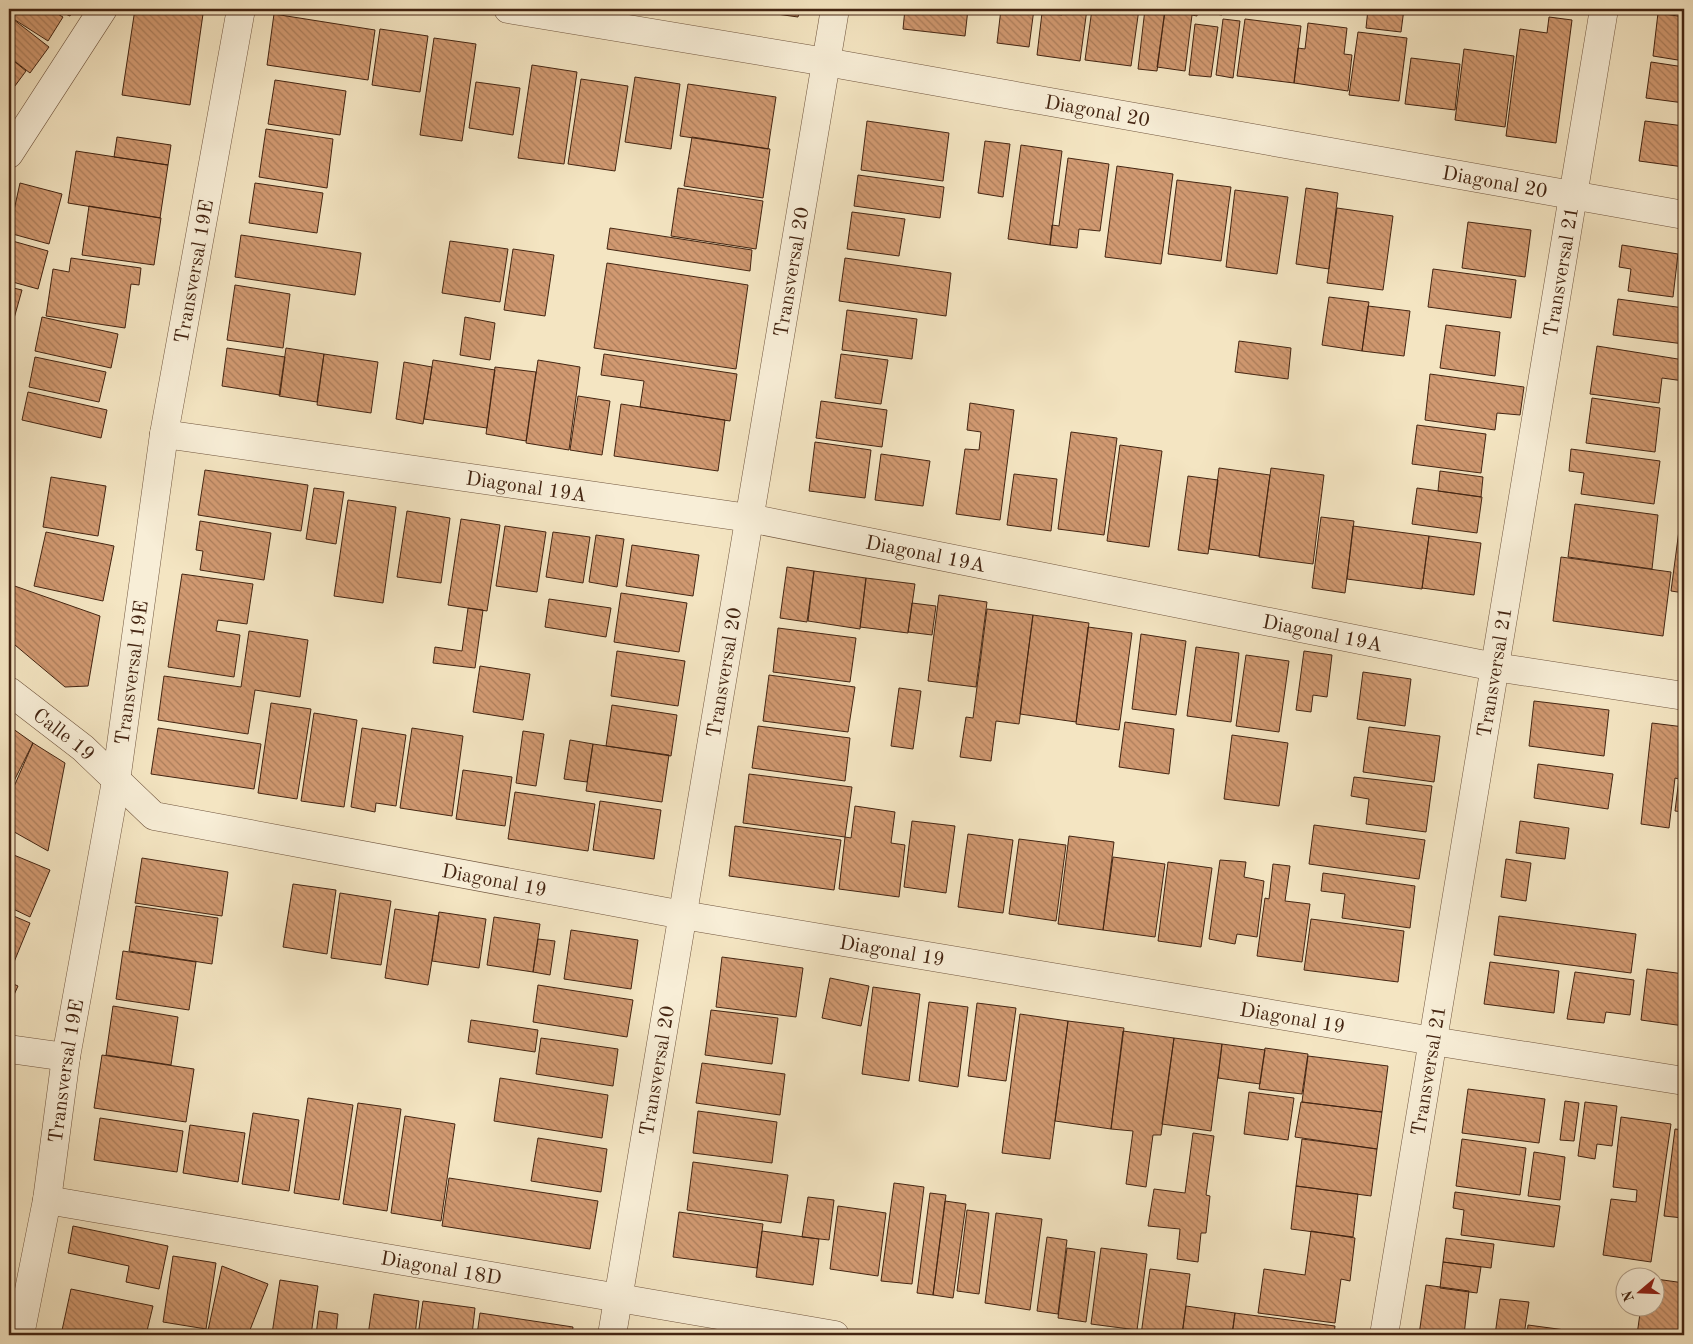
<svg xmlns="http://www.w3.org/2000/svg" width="1693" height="1344" font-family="'Old Standard TT',serif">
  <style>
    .building { fill: url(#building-back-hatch); stroke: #442512 }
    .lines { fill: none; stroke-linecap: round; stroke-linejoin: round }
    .minor-casing { stroke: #70553e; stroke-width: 29 }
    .minor { stroke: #f8eed7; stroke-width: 28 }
    .labels { text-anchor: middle; stroke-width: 5; stroke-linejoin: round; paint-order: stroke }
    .street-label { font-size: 20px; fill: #442512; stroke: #f8eed7 }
  </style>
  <defs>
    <pattern id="building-back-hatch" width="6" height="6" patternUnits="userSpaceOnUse" patternTransform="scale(1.25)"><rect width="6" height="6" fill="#d19971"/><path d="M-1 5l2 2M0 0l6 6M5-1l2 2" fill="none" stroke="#ab7d5b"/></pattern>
  </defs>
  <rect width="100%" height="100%" fill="#f4e5c2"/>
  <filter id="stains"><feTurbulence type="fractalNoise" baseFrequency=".004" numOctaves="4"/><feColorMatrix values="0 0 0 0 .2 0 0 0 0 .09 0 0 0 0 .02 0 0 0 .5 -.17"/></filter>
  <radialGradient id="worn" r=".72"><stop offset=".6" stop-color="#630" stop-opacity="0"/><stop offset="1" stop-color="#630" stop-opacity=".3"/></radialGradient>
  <path class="building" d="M17,9H49L63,17L48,41L12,18Z
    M54,9H73L70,16Z
    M135,9H169L203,14L190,105L122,95Z
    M741,9H800L798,17Z
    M905,9H968L965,36L903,29Z
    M1001,9H1034L1029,47L997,43Z
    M1059,9H1087L1080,61L1037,55L1042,13L1062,15L1063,9Z
    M1092,9H1139L1131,66L1085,60Z
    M1145,9H1165L1157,71L1138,69Z
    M1184,9H1198L1197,16L1192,15L1185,71L1157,67L1165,12L1184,14Z
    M1202,9H1223L1222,15L1201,12Z
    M1368,9H1404L1401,32L1366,28Z
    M1533,9H1570L1569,14Z
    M1658,13L1684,17V61L1653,56Z
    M274,14L375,30L368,80L267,65Z
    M9,16L49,47L30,73L9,57Z
    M1549,17L1572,20L1556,143L1506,136L1520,29L1547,33Z
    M1223,19L1240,21L1233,78L1216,75Z
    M1245,19L1301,26L1294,83L1237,76Z
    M1308,23L1347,28L1344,54L1352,55L1348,91L1294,83L1298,48L1305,49Z
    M1195,24L1218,27L1211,77L1189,75Z
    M380,29L428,36L420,92L372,85Z
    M1358,32L1407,38L1399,101L1349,95Z
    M434,38L476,44L462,141L420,135Z
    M1464,49L1514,56L1505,127L1455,120Z
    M9,57L26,71L9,94Z
    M1411,58L1460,64L1455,110L1405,104Z
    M1651,62L1684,67V103L1646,98Z
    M532,65L577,72L564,164L518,158Z
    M635,77L680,84L671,149L625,142Z
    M581,79L628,86L615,171L568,164Z
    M275,80L346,91L340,135L268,124Z
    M476,82L520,88L513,135L469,128Z
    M688,84L776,97L768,149L680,136Z
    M867,121L949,133L943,181L861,170Z
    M1645,121L1684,126V167L1639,161Z
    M266,129L333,139L327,188L259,177Z
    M117,137L171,145L168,165L114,157Z
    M692,137L770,149L763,198L684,186Z
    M985,141L1010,144L1003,197L978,193Z
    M1021,145L1062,151L1050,245L1008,239Z
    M76,151L168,165L160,218L68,203Z
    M1068,158L1109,164L1100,231L1079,229L1077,248L1050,245L1052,225L1059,226Z
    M1117,166L1173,174L1161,264L1105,257Z
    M858,175L944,187L940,218L854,206Z
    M1177,180L1231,187L1221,261L1168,254Z
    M20,183L62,194L49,244L9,233Z
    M255,183L323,193L317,233L249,223Z
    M678,188L763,201L756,249L671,236Z
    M1306,188L1338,193L1329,269L1296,264Z
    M1235,190L1288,197L1277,274L1226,267Z
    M89,206L161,218L154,265L82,255Z
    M1337,208L1393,216L1383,290L1327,283Z
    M852,212L905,219L899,256L847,249Z
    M1468,222L1531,230L1525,277L1462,268Z
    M610,228L752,250L750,271L607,249Z
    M241,235L361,253L355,295L235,277Z
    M9,240L48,251L38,289L9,281Z
    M450,241L508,249L500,302L442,293Z
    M1622,245L1678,254L1673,297L1628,291L1631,269L1619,267Z
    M513,249L554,255L545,316L504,310Z
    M71,258L141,268L139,285L131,284L125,328L46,316L53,269L69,272Z
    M845,258L951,273L946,316L839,301Z
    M607,263L748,285L736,369L594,348Z
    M1433,269L1516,280L1511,318L1428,307Z
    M235,285L290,294L283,348L227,340Z
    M9,287L22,290L13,322L9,321Z
    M1329,297L1369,302L1362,351L1322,345Z
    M1618,299L1684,308V344L1613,335Z
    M1368,306L1410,311L1404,356L1362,351Z
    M847,310L917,319L912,359L842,350Z
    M42,317L118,334L111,368L35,351Z
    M465,317L495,323L490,360L460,355Z
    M1446,325L1500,332L1495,376L1440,368Z
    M1239,341L1291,348L1288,379L1235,372Z
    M1597,346L1684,360V381L1662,378L1659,403L1590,394Z
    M227,348L285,357L280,395L222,386Z
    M286,348L324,354L317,402L279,396Z
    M324,354L378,362L371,413L317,405Z
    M604,354L737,374L730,421L640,407L644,381L601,375Z
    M841,354L888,360L881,404L835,398Z
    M35,357L106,372L99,402L29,387Z
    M433,360L495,370L487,428L424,419Z
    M538,360L580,367L569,450L526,443Z
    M404,362L432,367L423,424L396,419Z
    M495,367L536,372L526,441L486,434Z
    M1430,374L1524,387L1520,415L1497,413L1495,430L1425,420Z
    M28,392L107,410L101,438L22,420Z
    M578,396L610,401L602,455L570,450Z
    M1592,398L1660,408L1655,452L1586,443Z
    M821,401L887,410L882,447L816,438Z
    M970,403L1014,410L1000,520L956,514L965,449L979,450L981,432L967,430Z
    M621,404L725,420L718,471L614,456Z
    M1417,425L1486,434L1481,473L1412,464Z
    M1071,432L1117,438L1104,535L1058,529Z
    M815,442L871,450L865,498L809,491Z
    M1120,445L1162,451L1149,547L1107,541Z
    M1571,449L1660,461L1654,504L1581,494L1584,473L1569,471Z
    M881,454L930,461L923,506L875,500Z
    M1219,468L1270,475L1259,556L1209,549Z
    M1271,468L1324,475L1313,564L1259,557Z
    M205,470L308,485L301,531L198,515Z
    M1440,471L1483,477L1481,497L1438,491Z
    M1014,474L1057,479L1051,531L1007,525Z
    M1188,476L1218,480L1208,554L1178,550Z
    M51,477L106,486L98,536L43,527Z
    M314,488L344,492L336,544L306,539Z
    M1417,488L1482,497L1477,533L1412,524Z
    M348,500L396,507L383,603L334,596Z
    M1575,504L1658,515L1652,569L1568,557Z
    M407,511L450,518L441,583L397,577Z
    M1681,515H1684V593L1671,591Z
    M1321,517L1354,521L1345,593L1312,588Z
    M461,519L500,525L487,611L448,605Z
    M200,521L271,533L264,580L200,570L203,551L196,550Z
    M505,526L546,532L537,592L496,586Z
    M1353,526L1429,536L1422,589L1347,579Z
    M46,532L114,546L103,601L34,586Z
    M553,532L590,537L583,583L546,577Z
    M596,535L624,539L617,587L589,582Z
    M1429,536L1481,543L1474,595L1422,588Z
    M632,545L699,555L693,596L626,586Z
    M1561,557L1671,572L1663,636L1553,621Z
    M787,567L814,571L807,622L780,618Z
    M814,571L866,578L860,629L808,621Z
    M182,574L253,584L247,624L218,620L216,631L240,635L234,677L168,667Z
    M866,578L915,584L908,633L860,627Z
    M9,584L100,616L88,686L65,687L9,640Z
    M621,593L687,603L679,652L614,642Z
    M939,595L987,602L976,687L928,681Z
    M549,599L611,608L606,637L545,627Z
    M912,603L936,606L932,635L908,632Z
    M468,608L483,610L475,668L433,663L435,647L462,651Z
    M987,609L1033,615L1019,724L996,721L991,761L960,757L966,717L973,718Z
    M1033,615L1089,623L1076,722L1020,714Z
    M1088,627L1132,633L1119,730L1076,724Z
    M778,628L856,638L850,682L773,672Z
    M249,631L308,640L300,697L255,690L248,734L158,720L164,676L241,687Z
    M1141,634L1186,641L1176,715L1132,709Z
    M1196,647L1239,653L1231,722L1187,716Z
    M617,651L685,661L678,706L611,696Z
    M1304,651L1332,655L1327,697L1313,695L1311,712L1296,710Z
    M1246,655L1289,661L1279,732L1236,726Z
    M480,666L530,674L523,720L473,712Z
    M1363,672L1411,679L1405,726L1357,719Z
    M769,675L855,687L848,732L763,721Z
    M899,688L921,691L913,749L891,746Z
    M1534,701L1609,710L1604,756L1529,746Z
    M271,703L311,709L297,799L258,793Z
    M612,705L677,715L671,756L606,746Z
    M314,713L357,720L344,807L301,801Z
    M1125,722L1174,729L1169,774L1119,767Z
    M1652,723L1684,727L1679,779L1675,778L1669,828L1641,824Z
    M9,726L33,743L9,791Z
    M758,726L850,738L845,781L752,768Z
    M1369,727L1440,736L1434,782L1363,772Z
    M158,728L261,744L254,789L151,774Z
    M362,728L406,735L396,806L376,803L375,812L351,807Z
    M412,728L463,736L452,816L400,808Z
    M523,731L544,734L536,786L516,783Z
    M1232,735L1288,743L1279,806L1224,799Z
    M1684,738V812L1675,811Z
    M570,740L593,744L587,782L564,779Z
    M33,743L65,763L48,851L9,829V798Z
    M593,744L669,755L662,802L586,791Z
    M1538,764L1613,774L1608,809L1534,798Z
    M463,770L512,777L505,826L456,819Z
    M749,774L852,787L845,837L743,823Z
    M1354,777L1432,786L1426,832L1366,824L1369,799L1351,796Z
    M515,792L595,804L588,851L508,839Z
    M600,801L661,810L654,859L593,850Z
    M855,806L895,812L891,843L905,845L899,897L839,889L845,837L851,838Z
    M912,821L955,826L946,893L904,887Z
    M1520,821L1569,828L1565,859L1516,853Z
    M1314,825L1425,840L1419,879L1309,864Z
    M735,826L841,840L834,890L729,876Z
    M968,834L1013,840L1003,913L958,907Z
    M1069,836L1114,842L1103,930L1058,924Z
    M1019,839L1066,845L1056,921L1009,914Z
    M9,853L50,870L30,917L9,907Z
    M1113,857L1165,864L1155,937L1103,930Z
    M142,858L228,872L222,916L135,903Z
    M1506,859L1531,863L1526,901L1501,897Z
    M1220,860L1246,862L1244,877L1264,881L1257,937L1237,934L1235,944L1209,939Z
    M1168,862L1212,868L1201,947L1158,941Z
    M1273,864L1290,866L1285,901L1310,904L1302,962L1257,956L1265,898L1269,899Z
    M1323,873L1415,886L1410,928L1342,918L1345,894L1321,891Z
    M293,884L336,890L327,954L283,947Z
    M340,893L391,901L381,965L331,958Z
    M136,906L218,918L212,964L129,951Z
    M395,909L439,916L428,985L385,978Z
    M439,912L486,919L479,968L432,961Z
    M9,914L30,923L12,967L9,965Z
    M1499,916L1636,934L1631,973L1494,955Z
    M494,917L540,924L533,972L487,965Z
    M1311,919L1404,931L1398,982L1304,970Z
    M571,930L638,940L631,989L564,979Z
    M538,939L555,941L550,975L533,972Z
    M123,951L196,962L189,1010L116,999Z
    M722,957L803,968L796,1017L716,1007Z
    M1490,962L1559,971L1554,1013L1484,1004Z
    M1647,969L1684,974V1026L1641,1020Z
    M1575,972L1634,980L1630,1015L1606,1012L1604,1023L1567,1019Z
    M830,978L869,986L861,1026L822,1018Z
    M9,982L18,986L9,1006Z
    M538,985L633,1000L627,1037L533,1022Z
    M873,987L920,994L909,1081L862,1074Z
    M929,1002L968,1007L958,1087L919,1081Z
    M977,1003L1016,1008L1006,1081L968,1076Z
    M113,1006L178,1017L171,1065L106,1055Z
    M711,1010L778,1018L772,1064L705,1055Z
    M1020,1014L1068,1021L1050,1159L1002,1153Z
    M471,1020L538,1030L535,1052L468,1042Z
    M1068,1021L1124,1028L1111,1129L1055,1121Z
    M1123,1031L1174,1038L1161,1135H1153L1146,1187L1126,1184L1133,1131L1111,1129Z
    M541,1038L618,1049L613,1086L536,1074Z
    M1174,1038L1222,1044L1211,1131L1162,1124Z
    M1222,1044L1265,1050L1260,1084L1218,1078Z
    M1265,1048L1308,1054L1302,1094L1259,1089Z
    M102,1055L194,1069L186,1122L94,1108Z
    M1308,1056L1388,1066L1382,1112L1302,1102Z
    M702,1063L785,1074L780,1115L696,1103Z
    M500,1078L608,1095L602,1138L494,1121Z
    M1468,1089L1545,1099L1539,1143L1462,1133Z
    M1249,1092L1294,1098L1288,1140L1244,1134Z
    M308,1098L353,1105L339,1200L294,1193Z
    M1565,1101L1579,1103L1574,1141L1560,1140Z
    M1301,1102L1382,1112L1377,1149L1295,1137Z
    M1585,1102L1617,1106L1612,1146L1597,1144L1595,1159L1578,1156Z
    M358,1103L401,1109L387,1211L343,1204Z
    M698,1111L777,1122L772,1163L693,1153Z
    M253,1113L299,1120L289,1191L242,1184Z
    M405,1116L455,1124L441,1221L391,1213Z
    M1621,1117L1671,1124L1651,1262L1603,1255L1611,1199L1636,1202L1637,1190L1613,1187Z
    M100,1118L183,1131L177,1172L94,1160Z
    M190,1125L245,1133L238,1182L183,1173Z
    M1675,1129L1684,1130V1243H1680L1683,1218L1664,1216Z
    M1193,1133L1214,1136L1206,1195L1210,1196L1206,1233H1201L1198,1262L1177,1259L1180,1229L1148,1226L1154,1189L1185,1193Z
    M538,1138L607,1149L601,1192L531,1181Z
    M1302,1139L1377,1149L1371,1196L1296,1186Z
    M1462,1139L1526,1148L1520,1195L1456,1186Z
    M1534,1152L1565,1157L1560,1200L1528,1196Z
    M693,1162L788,1175L781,1223L687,1210Z
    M449,1178L598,1201L590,1249L442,1226Z
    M894,1183L924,1187L912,1284L881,1281Z
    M1296,1186L1358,1194L1353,1237L1291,1229Z
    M1455,1192L1560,1206L1554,1247L1461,1235L1464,1210L1453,1208Z
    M930,1193L946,1195L933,1295L917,1293Z
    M808,1197L834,1200L829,1240L802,1237Z
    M945,1201L966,1204L953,1298L933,1295Z
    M838,1206L886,1213L878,1276L830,1269Z
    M967,1210L989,1213L979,1294L957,1291Z
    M679,1212L763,1224L757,1268L673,1257Z
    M996,1213L1042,1219L1030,1310L985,1303Z
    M73,1226L168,1246L159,1289L126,1282L129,1266L68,1253Z
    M762,1231L819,1239L813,1285L756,1277Z
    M1311,1231L1355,1238L1350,1281L1341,1279L1335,1323L1258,1313L1264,1269L1305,1275Z
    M1047,1237L1067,1240L1058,1314L1037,1311Z
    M1446,1238L1494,1244L1491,1268L1443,1262Z
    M1067,1248L1095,1252L1086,1322L1058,1318Z
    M1101,1248L1147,1254L1137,1330L1091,1324Z
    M173,1256L216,1263L206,1329L163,1322Z
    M1443,1262L1481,1267L1477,1293L1440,1288Z
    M222,1266L268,1284L248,1335H207Z
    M1150,1269L1190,1274L1182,1335H1141Z
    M1656,1279L1684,1283V1335H1637L1641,1306H1656Z
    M280,1280L318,1286L311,1335H269L272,1334Z
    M1426,1285L1469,1291L1464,1335H1419Z
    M71,1289L153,1306L146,1335H61Z
    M374,1294L419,1301L415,1335H368Z
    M1500,1299L1529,1302L1524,1335H1495Z
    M423,1301L475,1308L472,1335H418Z
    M1186,1306L1235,1313L1232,1335H1182Z
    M319,1311L338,1314L336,1335H316Z
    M480,1313L573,1327L572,1335H477Z
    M1235,1313L1335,1326L1334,1335H1232Z
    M1528,1325L1580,1332L1579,1335H1527Z
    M1583,1330L1625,1335H1582Z"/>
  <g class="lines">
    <g class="minor-casing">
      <g id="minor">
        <path id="s1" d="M508,9L826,62L1684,215"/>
        <path d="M9,154L103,9"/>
        <path id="s2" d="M164,434L749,518L1495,667L1684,696"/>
        <path id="s3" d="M9,691L83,748L154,816L683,915L1433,1041L1684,1081"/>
        <path d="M9,1049L66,1057"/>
        <path id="s4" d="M47,1200L835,1335"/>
        <path id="s5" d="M20,1335L47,1200L66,1057L116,781L164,434L241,9"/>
        <path id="s6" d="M612,1335L835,9"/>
        <path id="s7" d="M1384,1335L1604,9"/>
      </g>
    </g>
    <use href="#minor" class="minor"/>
  </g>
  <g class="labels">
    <g class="street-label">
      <text dy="7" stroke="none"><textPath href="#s1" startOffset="598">Diagonal 20</textPath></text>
      <text dy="7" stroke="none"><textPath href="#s1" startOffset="1002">Diagonal 20</textPath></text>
      <text dy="7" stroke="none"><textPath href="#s5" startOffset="1078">Transversal 19E</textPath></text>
      <text dy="7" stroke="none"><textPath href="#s7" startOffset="1078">Transversal 21</textPath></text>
      <text dy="7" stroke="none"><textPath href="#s6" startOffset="1078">Transversal 20</textPath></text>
      <text dy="7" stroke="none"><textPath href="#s2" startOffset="366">Diagonal 19A</textPath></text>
      <text dy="7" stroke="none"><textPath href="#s2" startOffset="771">Diagonal 19A</textPath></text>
      <text dy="7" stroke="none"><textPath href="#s2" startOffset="1176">Diagonal 19A</textPath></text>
      <text dy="7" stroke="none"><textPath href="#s5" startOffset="672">Transversal 19E</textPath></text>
      <text dy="7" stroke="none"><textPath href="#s6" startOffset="672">Transversal 20</textPath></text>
      <text dy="7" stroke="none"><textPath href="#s7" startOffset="672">Transversal 21</textPath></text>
      <text dy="7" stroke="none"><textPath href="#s3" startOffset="70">Calle 19</textPath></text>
      <text dy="7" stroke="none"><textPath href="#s3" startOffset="538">Diagonal 19</textPath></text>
      <text dy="7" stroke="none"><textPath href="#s3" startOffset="942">Diagonal 19</textPath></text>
      <text dy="7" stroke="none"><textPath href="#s3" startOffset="1348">Diagonal 19</textPath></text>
      <text dy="7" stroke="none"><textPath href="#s6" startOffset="268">Transversal 20</textPath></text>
      <text dy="7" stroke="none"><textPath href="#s5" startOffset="268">Transversal 19E</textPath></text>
      <text dy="7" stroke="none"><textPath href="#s7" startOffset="268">Transversal 21</textPath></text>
      <text dy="7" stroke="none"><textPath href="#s4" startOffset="400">Diagonal 18D</textPath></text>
    </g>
  </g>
  <rect width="1693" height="1344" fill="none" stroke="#f4e5c2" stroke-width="30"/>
  <rect x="10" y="10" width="1673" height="1324" fill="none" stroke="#442512" stroke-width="2.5"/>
  <rect x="15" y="15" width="1663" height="1314" fill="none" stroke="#442512"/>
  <g transform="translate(1640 1292) rotate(251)"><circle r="24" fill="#f8eed7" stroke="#b09e88"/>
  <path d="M0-4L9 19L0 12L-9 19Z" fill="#8f2418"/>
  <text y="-8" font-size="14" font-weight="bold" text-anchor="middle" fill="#442512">N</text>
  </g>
  <rect width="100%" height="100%" filter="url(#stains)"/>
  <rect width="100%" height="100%" fill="url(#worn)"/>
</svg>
